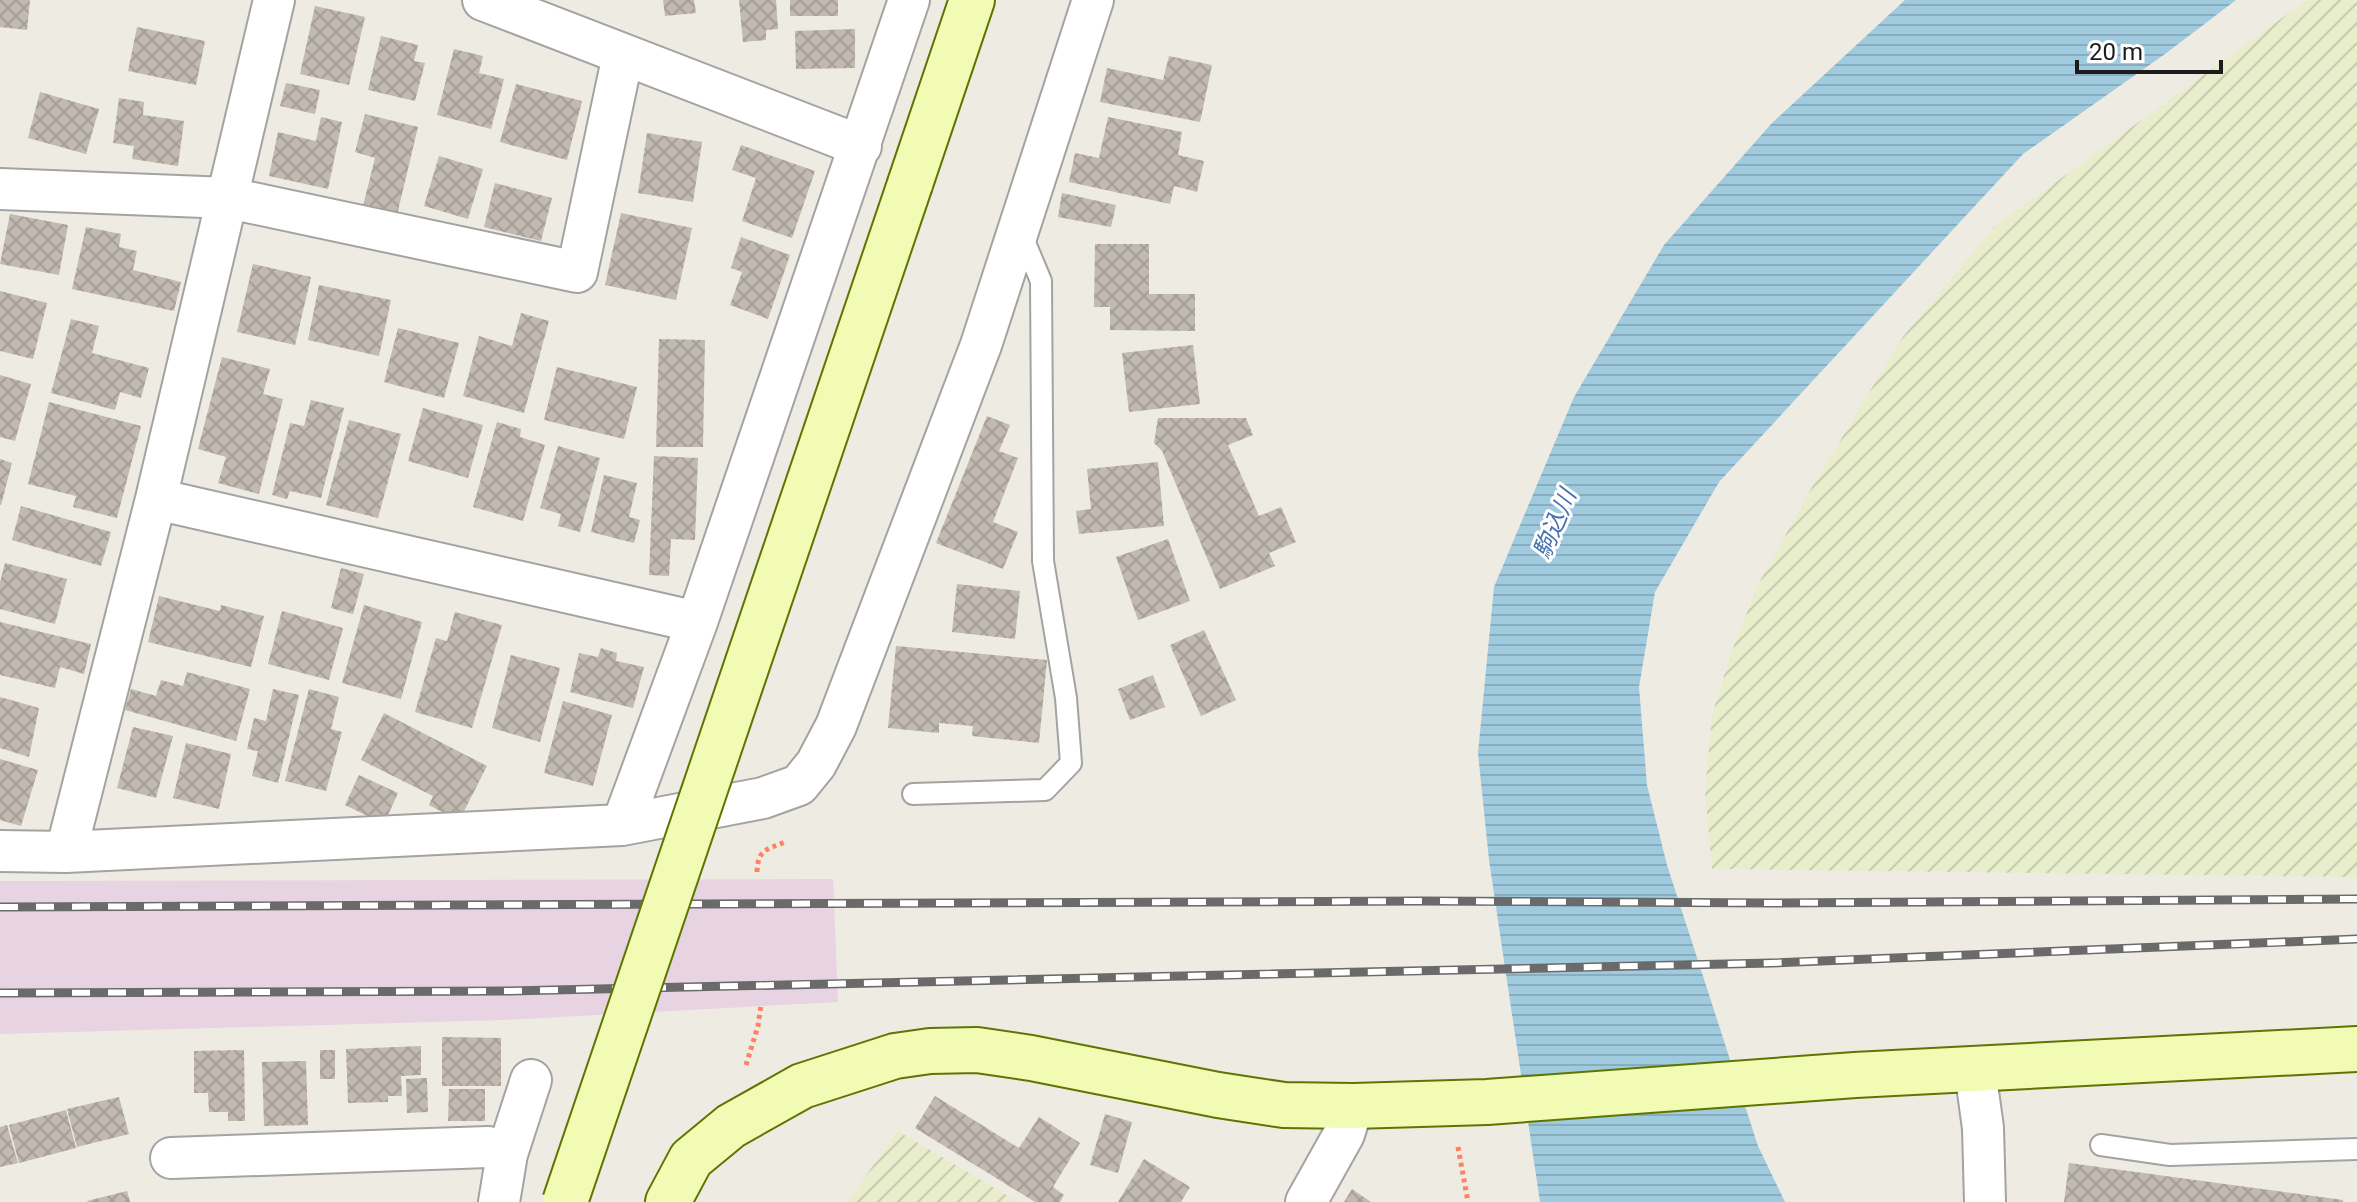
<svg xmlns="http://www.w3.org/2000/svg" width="2357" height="1202" font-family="Roboto,'Noto Sans JP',sans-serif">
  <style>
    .railway { fill: #e8d3e2 }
    .farmland { fill: url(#farmland-furrows) }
    .water { fill: url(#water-rules) }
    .building { fill: url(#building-cross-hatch) }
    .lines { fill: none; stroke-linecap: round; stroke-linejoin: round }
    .lane-casing { stroke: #a3a3a3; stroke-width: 24 }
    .street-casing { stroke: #a3a3a3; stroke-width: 44 }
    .secondary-casing { stroke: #5e7501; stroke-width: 48 }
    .path { stroke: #fe8163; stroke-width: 5; stroke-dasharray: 4 4; stroke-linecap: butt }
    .lane { stroke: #fff; stroke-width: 20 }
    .street { stroke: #fff; stroke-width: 40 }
    .secondary { stroke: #f1fbb3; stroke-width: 44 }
    .rail-casing { stroke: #6a6a6a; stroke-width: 9 }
    .rail { stroke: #fff; stroke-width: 6; stroke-dasharray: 18; stroke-linecap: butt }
    .secondary-bridge-casing { stroke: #5e7501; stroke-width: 48; stroke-linecap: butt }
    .secondary-bridge { stroke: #f1fbb3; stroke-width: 44 }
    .labels { text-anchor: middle; stroke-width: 6; stroke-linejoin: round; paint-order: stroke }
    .water-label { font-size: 24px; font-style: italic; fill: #4671ae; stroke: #fff }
  </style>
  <defs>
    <pattern id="farmland-furrows" width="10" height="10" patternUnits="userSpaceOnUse" patternTransform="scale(2)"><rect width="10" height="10" fill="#e8eecc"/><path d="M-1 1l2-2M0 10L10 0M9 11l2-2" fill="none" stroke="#c6ccaf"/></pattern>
    <pattern id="water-rules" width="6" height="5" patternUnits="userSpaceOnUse" patternTransform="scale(2)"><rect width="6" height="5" fill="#a0cade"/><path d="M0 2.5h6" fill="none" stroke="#89adbe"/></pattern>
    <pattern id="building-cross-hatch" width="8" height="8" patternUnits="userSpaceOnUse" patternTransform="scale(2)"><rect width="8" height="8" fill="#c2bab1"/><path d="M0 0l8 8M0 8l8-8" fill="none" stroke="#a69f98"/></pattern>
  </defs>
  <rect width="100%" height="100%" fill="#eeebe2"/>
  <path class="railway" d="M833,879L838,1002L503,1020L0,1034V881Z"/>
  <path class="farmland" d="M2307,0H2357V877L1712,869L1705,792L1712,715L1731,653L1758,585L1808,494L1902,338L1994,227Z
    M898,1131L1018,1202H847Z"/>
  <path class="water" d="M2236,0L2165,54L2023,154L1719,482L1655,592L1639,687L1647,785L1667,865L1758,1146L1785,1202H1540L1489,860L1478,753L1494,587L1574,397L1664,245L1772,123L1905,0Z"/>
  <path class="building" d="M0,0H30L27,30L0,27Z
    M663,0H694L696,13L665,16Z
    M739,0H776L778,29L766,30V40L743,42Z
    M790,0H838V16H790Z
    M315,6L365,17L349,85L300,74Z
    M137,27L205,41L196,85L128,71Z
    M855,29V68L796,69L795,31Z
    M381,36L418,45L414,61L425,63L415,101L368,90Z
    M454,49L483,56L479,73L504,79L491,129L437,115Z
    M1169,56L1212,65L1200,122L1100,102L1107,68L1163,80Z
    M286,83L320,90L315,114L280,106Z
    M516,84L582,101L567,160L500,142Z
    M40,92L99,109L86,154L28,138Z
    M119,98L144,102L143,115L184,121L178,166L132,159L134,146L113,143Z
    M365,114L418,127L397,215L363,206L375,158L355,152Z
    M321,117L342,122L328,189L269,176L278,132L316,141Z
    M1108,117L1182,132L1178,155L1204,161L1197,192L1174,186L1170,204L1069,182L1075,153L1099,158Z
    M647,133L702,142L693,202L638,193Z
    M741,145L815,171L792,238L742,221L756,178L732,170Z
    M439,156L483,169L468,219L424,206Z
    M495,183L552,198L541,241L484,227Z
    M1062,193L1116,205L1111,227L1058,217Z
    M621,213L692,228L676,300L605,285Z
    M10,214L68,225L59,275L0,264Z
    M86,227L121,234L119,247L137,251L133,270L181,282L174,311L72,289Z
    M741,237L790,255L768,319L730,305L742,272L731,268Z
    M1095,244H1149V294H1195V331L1110,330V307H1094Z
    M253,264L311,277L295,345L237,332Z
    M319,285L391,300L379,356L308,340Z
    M0,291L47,303L33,359L0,351Z
    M521,313L549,321L524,413L463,396L479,336L512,346Z
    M71,319L99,326L92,353L149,368L141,398L120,392L115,410L51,393Z
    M398,328L459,343L444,398L384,382Z
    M659,339L705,340L703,447H656Z
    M1193,345L1200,404L1129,412L1122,353Z
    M222,357L270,369L263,394L283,399L259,494L218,483L226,457L198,449Z
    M557,367L637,387L624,439L544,420Z
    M0,375L31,384L15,441L0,437Z
    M311,400L344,408L321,498L290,491L287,499L272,495L290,423L304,426Z
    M49,402L141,426L117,518L73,507L76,496L28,484Z
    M423,408L483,425L468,478L408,461Z
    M987,416L1010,425L999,451L1018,458L993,522L1018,532L1003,569L936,543Z
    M1158,418H1246L1253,435L1228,445L1259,516L1281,507L1296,542L1269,553L1275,566L1220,589L1162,451L1154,443Z
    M349,420L401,434L378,518L326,505Z
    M497,422L521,429L520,437L545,445L523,521L473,507Z
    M558,446L600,458L580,532L558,526L561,514L540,508Z
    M654,456L698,458L695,540L671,539L669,576L649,575Z
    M0,459L12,463L1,505H0Z
    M1158,462L1164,526L1079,534L1076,511L1091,509L1087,469Z
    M604,475L637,483L629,517L640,520L634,543L591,532Z
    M21,506L111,532L101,566L12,540Z
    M1168,539L1190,601L1138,620L1116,557Z
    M5,563L67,579L55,624L0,609V582Z
    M341,568L364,574L353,614L331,608Z
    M957,584L1020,591L1015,639L952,632Z
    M159,596L220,611L221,605L264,616L251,667L148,642Z
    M364,605L422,622L401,699L342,683Z
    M282,611L343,628L329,680L268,664Z
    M455,612L502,625L472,728L415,712L436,638L447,641Z
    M0,622L91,644L84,674L60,667L55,688L0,675Z
    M1204,630L1236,700L1201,716L1170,645Z
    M896,646L1047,660L1039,743L972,736L973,726L939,723V733L888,728Z
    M601,648L617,653L616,661L644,667L633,708L570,692L579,653L598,657Z
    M511,655L560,668L540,742L492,728Z
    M187,672L250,689L236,741L125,710L131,689L156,696L161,680L183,686Z
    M1153,675L1165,707L1130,720L1118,689Z
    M273,689L299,695L278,783L252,776L258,751L247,749L254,718L266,721Z
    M309,689L339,697L331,729L342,732L326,791L285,781Z
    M0,697L39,708L29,757L0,748Z
    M563,701L612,715L593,786L544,773Z
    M384,713L487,766L459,821L429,805L433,796L361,760Z
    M133,727L173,736L156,798L117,788Z
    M186,743L231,754L219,809L173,798Z
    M0,759L38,770L21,826L0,820Z
    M359,775L398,793L384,824L345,805Z
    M442,1037L501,1038V1086H442Z
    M421,1046V1075L401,1076L402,1096H388V1102L348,1103L346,1049Z
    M244,1050L245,1121H228V1112H209L208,1093H194V1051Z
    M320,1050H335V1079H320Z
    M306,1061L308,1125L264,1126L262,1062Z
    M427,1078L428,1112L407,1113L406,1079Z
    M449,1089H485V1121H448Z
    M935,1096L1019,1148L1039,1117L1080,1143L1053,1187L1064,1195L1060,1202H1035L915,1128Z
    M119,1097L129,1134L77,1147L67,1109Z
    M66,1110L76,1148L19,1163L9,1125Z
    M1105,1114L1132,1122L1118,1173L1090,1165Z
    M7,1125L18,1163L0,1167V1127Z
    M1144,1159L1190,1187L1181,1202H1118Z
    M2069,1163L2343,1200V1202H2064Z
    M1352,1189L1371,1202H1344Z
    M127,1191L130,1202H88L87,1201Z"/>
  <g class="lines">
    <g class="lane-casing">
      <path id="lane" d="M913,794L1045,790L1071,763L1066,698L1043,561L1041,281L1020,231
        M2101,1145L2170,1155L2357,1149"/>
    </g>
    <g class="street-casing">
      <path id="street" d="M483,0L861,146
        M0,189L229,198L577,272L623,55
        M156,499L697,622
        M622,825L697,622L909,0
        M0,851L66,852L622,825L763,798L799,785L816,764L836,726L981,345L1093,0
        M66,852L156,499L274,0
        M1975,1070L1983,1128L1985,1202
        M171,1158L488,1147L507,1154
        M499,1202L507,1154L531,1080
        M1306,1202L1344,1134L1353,1106"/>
    </g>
    <g class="secondary-casing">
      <path id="secondary" d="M910,184L972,0
        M668,1202L691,1159L731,1126L802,1086L895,1056L930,1051L977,1050L1031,1058L1218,1095L1284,1105L1353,1106L1487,1102L1855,1075L2357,1049"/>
    </g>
    <path class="path" d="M757,872C758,849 766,850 785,842
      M746,1065L758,1026L761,1005
      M1458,1147L1468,1202"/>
    <use href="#lane" class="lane"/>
    <use href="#street" class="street"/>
    <use href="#secondary" class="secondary"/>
    <g class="rail-casing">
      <path id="rail" d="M0,907L1422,901L1773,903L2357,899
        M0,993L509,991L1771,963L2357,939"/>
    </g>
    <use href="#rail" class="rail"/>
    <g class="secondary-bridge-casing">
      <path id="secondary-bridge" d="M565,1202L910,184"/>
    </g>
    <use href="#secondary-bridge" class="secondary-bridge"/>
  </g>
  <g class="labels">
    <g class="water-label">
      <text transform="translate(1555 524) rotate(-67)" y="8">駒込川</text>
    </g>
  </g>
  <path d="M2077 60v12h144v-12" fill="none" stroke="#1c1c1c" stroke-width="4"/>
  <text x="2089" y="60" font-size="24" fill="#1c1c1c" stroke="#ffffff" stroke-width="6" paint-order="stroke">20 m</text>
</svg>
